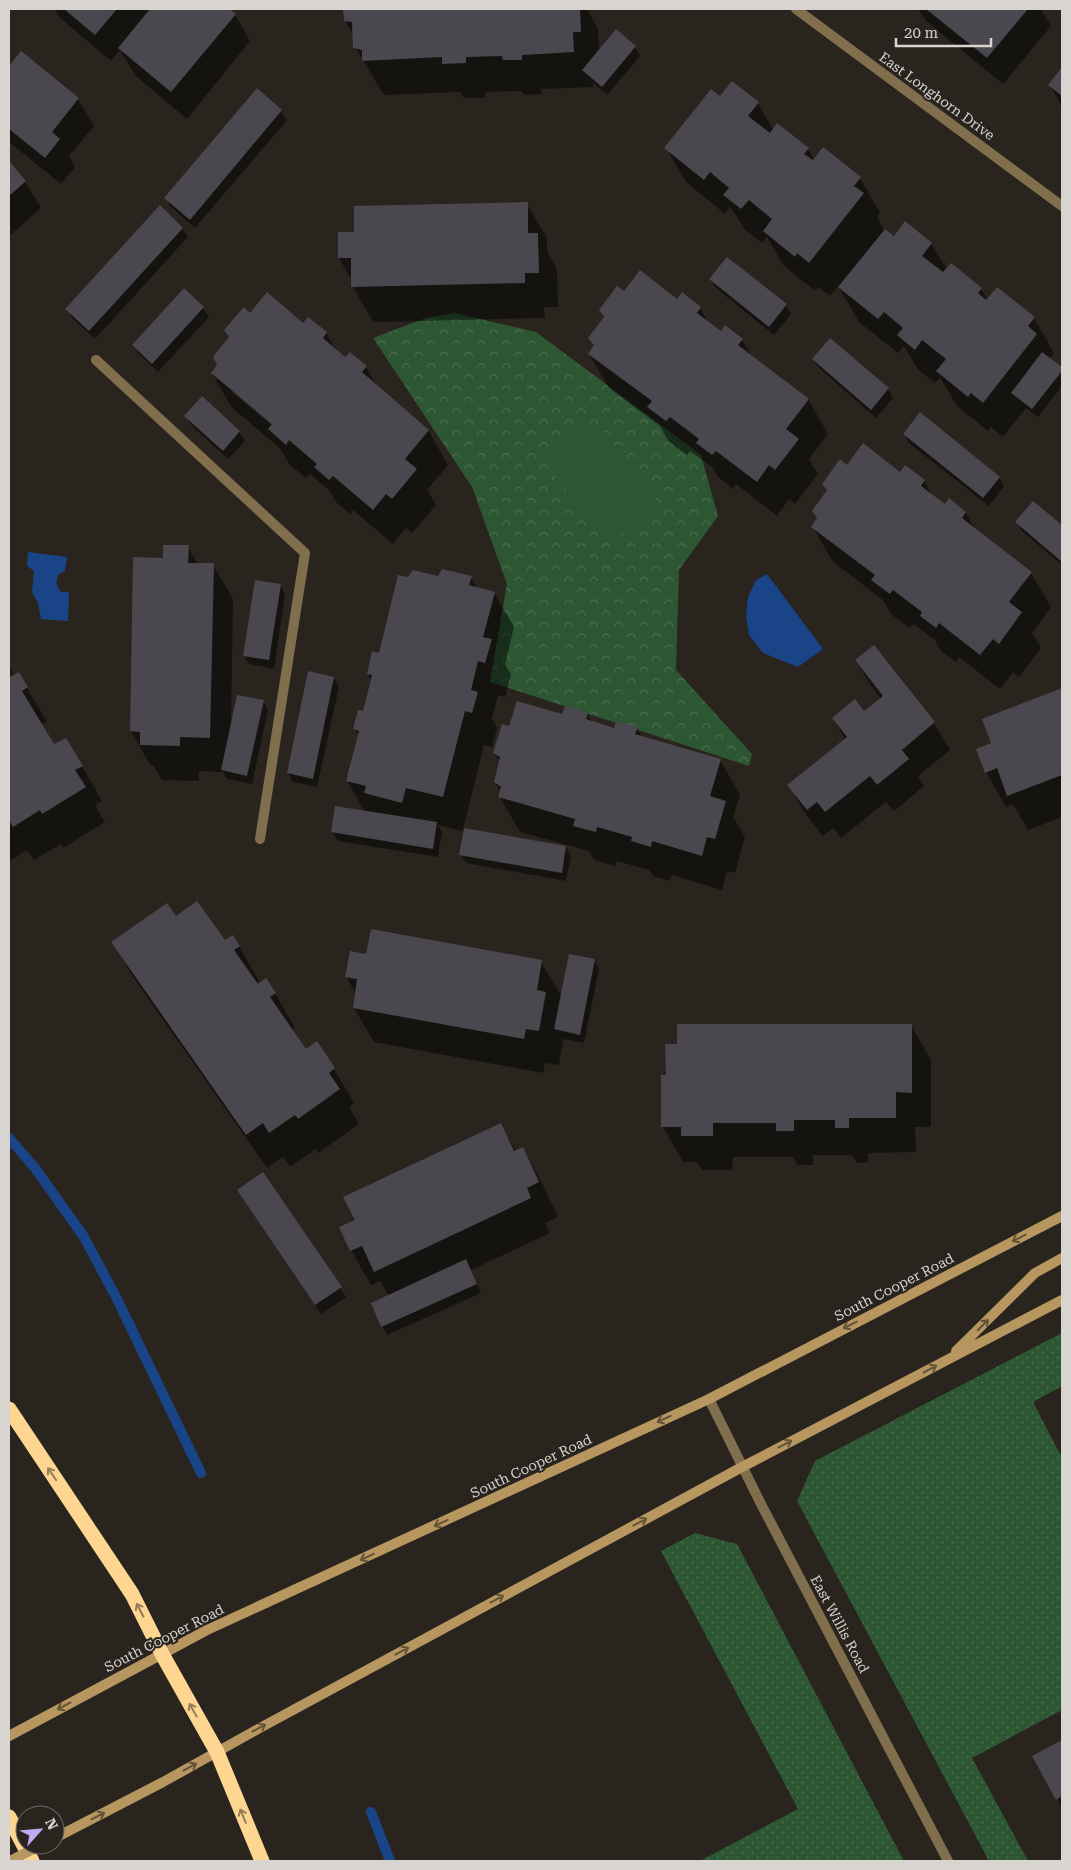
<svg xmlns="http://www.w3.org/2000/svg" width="1071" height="1870" font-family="'Roboto Serif',serif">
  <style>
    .grass { fill: url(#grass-dots) }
    .park { fill: url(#park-crowns) }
    .pitch { fill: #2d5733 }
    .water { fill: #194588 }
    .shadow { fill: #0007; fill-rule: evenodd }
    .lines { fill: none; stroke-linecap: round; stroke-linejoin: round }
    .stream { stroke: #194588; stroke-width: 10 }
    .building { fill: #4b474e }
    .service { stroke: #816e4c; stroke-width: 10 }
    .minor { stroke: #816e4c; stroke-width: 10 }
    .tertiary { stroke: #816e4c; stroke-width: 10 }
    .secondary { stroke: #b7975f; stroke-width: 10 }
    .motorway { stroke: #fed691; stroke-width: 15 }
    .secondary-bridge { stroke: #b7975f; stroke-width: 10 }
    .oneway { stroke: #625238 }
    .oneway2 { stroke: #947d58 }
    .labels { text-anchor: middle; stroke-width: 4; stroke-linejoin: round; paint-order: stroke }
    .street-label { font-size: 14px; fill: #d8d4d0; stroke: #29241e }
  </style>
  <defs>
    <pattern id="grass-dots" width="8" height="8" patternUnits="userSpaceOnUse" patternTransform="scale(1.25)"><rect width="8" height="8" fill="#2d5733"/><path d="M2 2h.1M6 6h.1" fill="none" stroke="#4b6e50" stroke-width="1.8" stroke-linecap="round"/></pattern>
    <pattern id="park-crowns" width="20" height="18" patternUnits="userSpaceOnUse" patternTransform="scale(1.25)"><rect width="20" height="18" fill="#2d5733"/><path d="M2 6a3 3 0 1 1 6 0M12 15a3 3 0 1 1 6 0" fill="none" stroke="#4b6e50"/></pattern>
  </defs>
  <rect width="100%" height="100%" fill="#29241e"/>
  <path class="grass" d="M1062,1333V1386L1033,1402L1062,1458V1710L972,1758L1028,1861H989L797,1501L815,1461Z
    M695,1533L737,1544L904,1861H700L798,1809L661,1551Z"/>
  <path class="park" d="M454,313L536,332L701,455L718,516L679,570L676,670L752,754L749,766L490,682L507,584L472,487L373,338L426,318Z"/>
  <path class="pitch" d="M594,420L660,504L610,544L543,461Z"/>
  <path class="water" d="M28,552L67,557L65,571L59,574C55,581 56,586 61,592H69L68,621L41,619L38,603L32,592L34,571L27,566Z
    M767,574L823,649L798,667L763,653L749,635L746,616L748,597L756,580Z"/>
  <path class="shadow" d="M55,9H228L235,14L250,41L187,119L135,75L120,50L111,61L59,17Z
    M344,9H587L598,29L599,51L635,47L640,56L607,95L593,83V87L541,89L542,94L524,95L521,91L485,92V98H464L460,92L384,95L355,47L354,36L345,20Z
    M918,9H1041L1051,26L1003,84L926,21Z
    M22,53L78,99L94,126L69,156L75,167L61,184L9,142V68Z
    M1062,69V107L1050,85Z
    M257,90L281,111L287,120L195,228L171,207L166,198Z
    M720,98L758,103L773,130L808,149L814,160L824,149L860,178L880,213L877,217L884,230L894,238L931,243L947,270L981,289L988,300L1034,318L1054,353L1050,358L1062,369V386L1038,417L1026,408L1003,437L991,427L988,431L957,406L940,377L935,383L918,370L904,346L898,353L859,322L838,286L830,296L818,287L815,291L784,266L767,237L762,243L745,230L730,206L725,214L686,182L666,148Z
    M9,163L25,182L41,208L9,236Z
    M527,204L547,238V251L557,269L558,307H544L545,318L373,322L353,287L352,281L339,258L355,233Z
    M182,228L188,237L95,339L72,318L67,309Z
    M711,280L786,305L791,314L774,335L716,288Z
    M184,290L203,308L209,317L158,372L139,354L133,346Z
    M624,293L677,301L682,294L700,308L709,324L721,333L742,340L752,357L808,399L828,434L809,459L818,474L795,504L789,499L777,516L736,484L733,489L718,477L712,467L690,451L687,455L669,442L660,426L609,388L589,354L595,346L604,318L600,311Z
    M250,315L303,325L326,333L337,352L345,359L366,367L377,386L428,430L448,465L427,490L436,505L412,533L406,528L393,544L353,510L350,514L336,502L329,490L310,474L306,478L289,464L280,448L232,408L212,373ZM234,390L277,427L276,429L232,392Z
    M830,339L888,389L893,398L876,418L819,368L813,360Z
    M203,398L239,432L245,441L228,459L191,425L186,416Z
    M904,434L999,477L1004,486L989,506L909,443Z
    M847,466L900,474L924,481L933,497L945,506L949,500L966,513L975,530L1031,573L1051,607L1032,633L1041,648L1019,677L1013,672L1000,689L959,657L956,662L941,651L935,640L914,624L910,628L892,615L883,600L833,562L813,527Z
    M1033,502L1062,527V565L1022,531L1017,522Z
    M188,547L198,564L213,565L233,599L231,723L263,701L268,710L252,784L227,779L223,772L199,771V781L162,780L154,766H151L131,731L164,559Z
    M439,577L471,578L477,588L494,593L514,627L505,664L511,675L505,697L498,695L492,719L497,728L492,747L484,745L463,829L566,847L571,856L566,881L466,863L461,855L465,832L437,825L442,832L438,857L338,841L332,832L365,812L347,781L359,736L355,729L364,712L372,681L368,674L380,654L409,579Z
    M280,585L285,594L274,669L249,664L244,656Z
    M874,647L934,723L950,750L918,776L924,786L894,811L886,802L841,838L833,828L823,836L804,812L789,785L845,739L833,718L863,713L881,699L872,687L856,661Z
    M9,666L13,673L9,676Z
    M334,678L339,687L317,787L293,782L288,773Z
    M9,679L27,688L47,722L41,725L54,746L82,766L102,801L95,805L105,822L63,848L61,844L34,860L27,850L10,861L9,858Z
    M1062,690V817L1028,830L1013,804L1006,807L986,772L993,744L984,720Z
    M587,714L592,722L615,729L637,728L642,738L720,760L740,795L733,817L745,837L735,873L727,871L722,890L672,875L670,881L653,876L649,870L617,861L615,866L594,860L589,851L520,832L500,797L501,792L495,782L500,762L494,753L510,728L562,716Z
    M176,918L225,942L239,946L259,981L256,983L275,993L295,1028L292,1030L306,1051L317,1043L334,1069L354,1103L349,1107L359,1124L318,1153L316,1149L290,1167L283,1157L267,1168L133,977L113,942Z
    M367,956L541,962L562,997L594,960L599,969L584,1043L563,1039L559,1065L545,1063L543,1073L374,1042L354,1008L356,994L346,976Z
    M911,1025L931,1060V1127H915L916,1152L868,1153V1162L857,1163L852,1155H813V1165H797L793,1157H733L732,1170H702L697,1162H683L663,1127Z
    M500,1124L516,1151L522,1148L542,1183L558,1217L545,1223L550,1233L471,1270L481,1293L387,1335L382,1326L389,1296L380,1281L371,1285L351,1250L341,1228L356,1221Z
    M262,1174L346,1297L321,1314L238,1191Z
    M1062,1742V1808L1034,1757Z"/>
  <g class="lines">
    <path class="stream" d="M9,1138L35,1168L84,1237L117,1299L201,1473
      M371,1812L390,1861"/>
  </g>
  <path class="building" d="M64,9H117L95,35Z
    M150,9H230L236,14L171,92L118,48Z
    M343,9H580L581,32H573L574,52L522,55V60H503L502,56L466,57V63L442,64V57L362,61V50L353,48L352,22L344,21Z
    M926,9H1028L987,58Z
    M616,29L636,46L602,87L582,70Z
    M21,51L79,98L52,132L60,139L45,158L9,129V66Z
    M1062,67V96L1048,85Z
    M732,81L759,102L748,116L770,133L777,123L809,148L804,154L813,160L823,147L861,177L854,186L864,193L809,263L797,253L795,257L763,231L772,219L749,200L741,209L723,195L729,188L710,172L704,180L664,148L711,89L720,96Z
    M257,88L282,110L190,220L164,198Z
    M9,161L26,181L9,196Z
    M528,202V233H538L539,273H525V283L351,287V258H338V232H354V206Z
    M160,205L183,228L89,331L65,309Z
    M905,221L932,243L922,256L943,272L951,263L982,288L978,293L986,300L997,287L1035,317L1028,326L1037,334L983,403L971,393L968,397L936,371L946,359L922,340L915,350L897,335L903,328L884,312L878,319L838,287L885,229L894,236Z
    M727,257L787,304L769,327L709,279Z
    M640,270L677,299L682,292L701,307L697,313L721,331L725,325L743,339L738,345L809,399L786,429L799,439L775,470L769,465L757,482L716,451L712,455L696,443L699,439L670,417L666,421L647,407L652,401L588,354L594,345L588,338L604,317L599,310L617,286L624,291Z
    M184,288L204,307L152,364L132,345Z
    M267,292L303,323L308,317L327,332L323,338L345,357L350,352L367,366L362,372L429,430L405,459L417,469L392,499L386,494L373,510L333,476L329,480L314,467L317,464L289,440L286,445L268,429L272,424L211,373L217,365L213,357L229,337L224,330L244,307L250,313Z
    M830,338L889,388L871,410L812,359Z
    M1042,352L1062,367V371L1032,409L1011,393Z
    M202,396L240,431L223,451L184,416Z
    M920,412L1000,477L983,498L903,434Z
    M863,443L900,472L905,465L925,480L921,486L945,504L949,498L966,512L962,518L1032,572L1009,602L1022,612L999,644L993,639L980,655L939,623L936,628L920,616L922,612L893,590L890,594L871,580L875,575L811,527L817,518L812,511L827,490L822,484L840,459L847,465Z
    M1033,501L1062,525V562L1015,522Z
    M163,545H189L188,563H214L210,738L180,737V746L140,745V732L130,731L133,557L163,558Z
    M442,569L472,576L469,585L495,592L483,637L492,639L485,663L478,661L471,690L478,692L472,713L465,711L443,797L406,788L402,803L364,793L366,786L346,781L359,731L353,729L358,710L363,711L372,675L367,674L372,651L379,653L398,575L408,577L413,570L438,576Z
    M255,580L281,584L269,660L243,656Z
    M874,645L935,722L902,750L909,759L877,785L870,776L825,812L817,802L807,810L787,785L847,737L832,718L855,699L864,711L883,696L855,660Z
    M308,671L334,677L313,779L287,773Z
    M19,672L28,687L22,691L54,744L66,738L83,766L75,770L86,787L42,814L40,810L13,827L9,820V678Z
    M1062,688V775L1007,796L997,768L985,773L976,749L991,743L982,719Z
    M237,695L264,700L247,776L221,770Z
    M517,701L562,714L565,706L588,713L586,719L614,728L616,721L638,727L635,734L721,759L710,796L726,801L715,839L707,837L702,856L652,841L651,847L631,841L632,837L597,827L596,832L573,826L575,819L498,797L501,787L494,782L500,757L493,753L502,724L509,726Z
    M335,806L437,822L433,849L331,832Z
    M464,828L566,846L562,873L459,855Z
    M197,901L225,940L233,935L240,946L234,950L258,984L266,978L276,993L270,997L306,1049L317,1041L335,1068L329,1073L340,1089L298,1119L295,1115L269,1133L263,1123L246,1135L111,942L167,903L176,916Z
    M371,929L542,960L537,990L546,992L539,1031L526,1029L524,1039L353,1008L357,979L345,977L350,951L366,954Z
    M569,954L595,959L580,1035L554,1029Z
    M677,1024H912V1093L896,1092V1118H849V1128H835V1120H794V1131H776V1123H713V1136H681V1127H661V1075H666L665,1044H677Z
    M501,1123L514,1151L523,1147L539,1182L527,1188L531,1198L374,1272L362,1246L350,1251L339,1227L355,1220L343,1197Z
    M263,1172L342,1287L315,1305L237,1190Z
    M466,1259L477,1284L381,1327L371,1303Z
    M1062,1740V1796L1056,1800L1032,1756Z"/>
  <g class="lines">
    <path class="service" d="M96,360L305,553L260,839"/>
    <path class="minor" d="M796,9L1062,206"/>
    <path class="tertiary" d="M709,1399L761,1504L948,1861"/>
    <path class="secondary" d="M956,1351L1035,1273L1062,1258
      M9,1736L207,1630L709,1399L1062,1216
      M55,1838L163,1782L258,1729L742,1467L1062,1300"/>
    <path class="motorway" d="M9,1409L132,1594L162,1654L217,1752L262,1861
      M9,1817L32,1861"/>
    <path class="secondary-bridge" d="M10,1861L41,1845"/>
  </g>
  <defs><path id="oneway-shaft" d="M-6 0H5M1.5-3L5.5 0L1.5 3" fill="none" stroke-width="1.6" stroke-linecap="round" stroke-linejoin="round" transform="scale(1.25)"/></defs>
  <g class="oneway">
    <use href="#oneway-shaft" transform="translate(1019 1238) rotate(153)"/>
    <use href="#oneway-shaft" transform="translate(850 1325) rotate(153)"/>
    <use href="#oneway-shaft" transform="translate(983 1325) rotate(-45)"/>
    <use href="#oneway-shaft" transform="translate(930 1369) rotate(-28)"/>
    <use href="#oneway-shaft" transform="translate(664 1419) rotate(155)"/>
    <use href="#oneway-shaft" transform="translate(785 1444) rotate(-28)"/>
    <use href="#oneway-shaft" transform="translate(640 1522) rotate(-28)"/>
    <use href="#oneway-shaft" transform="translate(441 1523) rotate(155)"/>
    <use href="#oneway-shaft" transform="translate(367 1557) rotate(155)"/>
    <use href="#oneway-shaft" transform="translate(497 1599) rotate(-28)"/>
    <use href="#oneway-shaft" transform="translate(402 1651) rotate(-28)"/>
    <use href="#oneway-shaft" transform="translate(64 1706) rotate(152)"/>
    <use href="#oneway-shaft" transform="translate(259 1728) rotate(-29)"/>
    <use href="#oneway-shaft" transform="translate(190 1767) rotate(-29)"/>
    <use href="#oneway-shaft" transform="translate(98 1816) rotate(-27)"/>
  </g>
  <g class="oneway2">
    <use href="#oneway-shaft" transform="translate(52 1474) rotate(-124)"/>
    <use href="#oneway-shaft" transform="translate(140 1610) rotate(-117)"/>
    <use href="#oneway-shaft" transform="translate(193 1710) rotate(-119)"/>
    <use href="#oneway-shaft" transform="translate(243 1816) rotate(-112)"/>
  </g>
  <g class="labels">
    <g class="street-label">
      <text transform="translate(937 96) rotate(36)" y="5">East Longhorn Drive</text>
      <text transform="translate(894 1287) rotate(-27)" y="5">South Cooper Road</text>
      <text transform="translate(531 1466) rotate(-25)" y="5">South Cooper Road</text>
      <text transform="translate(840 1624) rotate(62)" y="5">East Willis Road</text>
      <text transform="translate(164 1638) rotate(-27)" y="5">South Cooper Road</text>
    </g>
  </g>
  <rect width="1071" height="1870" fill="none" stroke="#d8d4d0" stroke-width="20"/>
  <g transform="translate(40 1830) rotate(63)"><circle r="24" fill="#29241e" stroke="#6f6a65"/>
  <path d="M0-4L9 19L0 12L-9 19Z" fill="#c1a8f3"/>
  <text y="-8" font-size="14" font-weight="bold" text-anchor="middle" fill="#d8d4d0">N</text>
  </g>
  <path d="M896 38v8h95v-8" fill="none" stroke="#d8d4d0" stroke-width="2.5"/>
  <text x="904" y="38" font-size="15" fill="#d8d4d0" stroke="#29241e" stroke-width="4" paint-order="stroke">20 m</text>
</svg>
